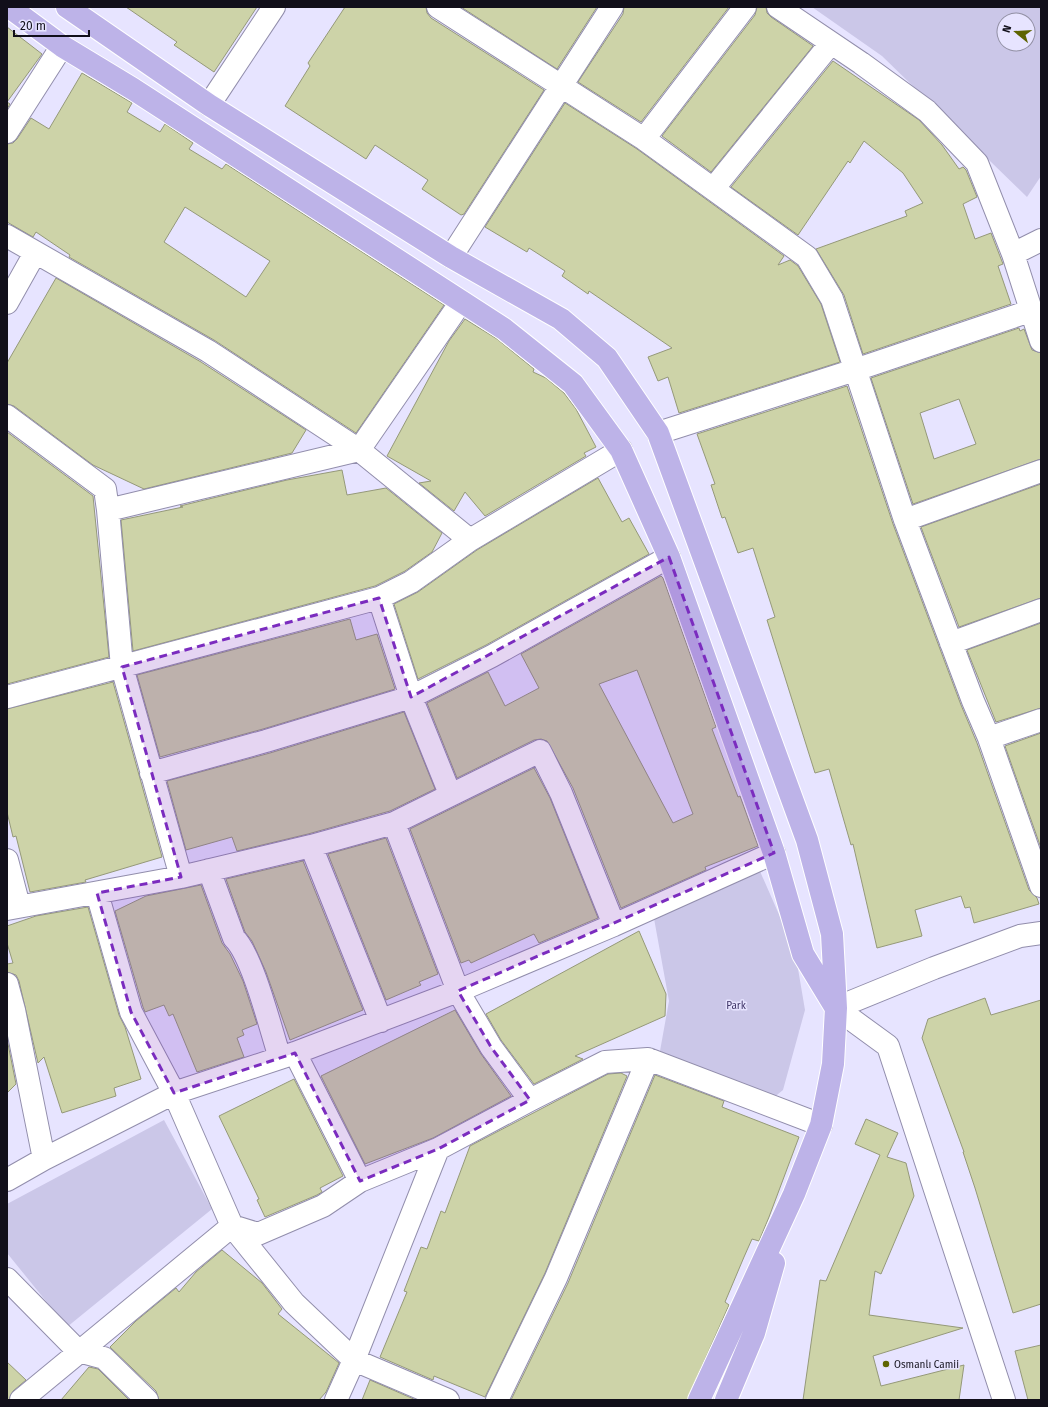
<svg xmlns="http://www.w3.org/2000/svg" width="1048" height="1407" font-family="'Fira Sans',sans-serif">
  <style>
    .green { fill: #cbc7e8; fill-rule: evenodd }
    .building { fill: #cdd3a8; stroke: #959979; fill-rule: evenodd }
    .lines { fill: none; stroke-linecap: round; stroke-linejoin: round }
    .minor-casing { stroke: #928eac; stroke-width: 24 }
    .major-casing { stroke: #fff; stroke-width: 24 }
    .minor { stroke: #fff; stroke-width: 22 }
    .major { stroke: #bdb3e8; stroke-width: 22 }
    .marked { fill: #7b2cbf; fill-opacity: 0.2; stroke: #7b2cbf; stroke-width: 3; stroke-dasharray: 8 5; stroke-linejoin: round }
    .poi-dot { fill: #5e6401; stroke: #e7e4ff; stroke-width: 1.5 }
    .labels { text-anchor: middle; stroke-width: 3; stroke-linejoin: round; paint-order: stroke }
    .park-label { font-size: 10px; fill: #3d3266; stroke: #e7e4ff }
    .poi-label { font-size: 10px; fill: #110f1a; stroke: #e7e4ff; text-anchor: start }
  </style>
  <rect width="100%" height="100%" fill="#e7e4ff"/>
  <path class="green" d="M812,7H1041V176L1027,197L882,56ZM1004,20H1028V44H1004Z
    M759,869L795,951L805,1010L783,1090L772,1099L660,1051L669,1001L653,913Z
    M164,1120L212,1209L67,1327L7,1253V1204Z"/>
  <path class="building" d="M126,7H257L214,72L174,45L177,42Z
    M345,7H426L427,13L431,18L544,90L464,214L461,215L422,189L428,180L375,145L366,159L285,106L310,66L308,63Z
    M461,7H597L557,69Z
    M624,7H729L641,122L578,82L623,14Z
    M757,7H766L767,13L771,17L813,46L711,172L662,136L755,15Z
    M7,27L42,54L7,102L10,104L7,109Z
    M833,61L919,120L942,145L959,169L963,167L966,170L977,197L963,204L975,239L991,233L1003,264L998,266L1011,304L863,354L844,295L816,249L907,216L905,211L923,203L903,173L864,141L850,163L848,161L798,235L731,187Z
    M82,73L132,103L127,112L160,132L165,124L193,143L189,149L222,169L226,164L444,305L356,433L214,340L69,257L70,255L36,232L33,237L7,222V144L13,143L17,139L31,118L49,129ZM185,207L270,261L246,297L164,242Z
    M565,103L637,149L784,256L778,265L790,260L798,266L821,304L840,362L679,413L668,377L658,381L648,357L672,348L589,291L588,294L562,276L565,271L529,248L527,252L485,227Z
    M56,278L201,362L306,430L292,453L144,489L93,465L14,406L7,404V363Z
    M465,319L497,339L534,369L533,372L546,378L564,393L576,409L596,447L584,453L586,456L485,516L465,492L454,511L419,483L431,481L387,456L449,341Z
    M1019,328L1020,331L1024,329L1032,350L1041,353V459L913,504L871,378ZM959,399L976,444L934,459L920,413Z
    M847,386L893,524L961,705L977,743L1029,890L1037,898L1039,904L974,923L970,907L965,908L961,896L915,910L922,936L877,948L853,844L851,845L829,769L815,773L767,620L775,617L753,548L738,553L725,517L722,518L711,485L715,484L697,434Z
    M7,432L93,496L109,657L7,684Z
    M342,470L347,495L386,488L442,533L432,552L405,571L375,586L133,651L121,520L183,507L180,506L287,480Z
    M598,478L622,522L629,518L649,554L486,645L418,679L394,604L418,592L477,550Z
    M1041,484V598L959,627L921,527Z
    M661,576L663,578L716,727L712,729L738,797L740,796L758,846L705,867L706,870L621,908L573,788L547,741L541,739L534,740L457,778L427,703L488,672L505,706L539,688L521,654ZM637,670L693,814L673,823L599,684Z
    M350,619L356,640L377,634L395,689L263,729L160,757L137,675Z
    M1041,623V708L996,722L967,650Z
    M113,682L162,857L85,880L86,882L30,892L16,836L13,837L7,812V709Z
    M404,712L435,789L390,811L308,834L237,851L232,837L186,850L167,781L270,753Z
    M1041,733V848L1005,746Z
    M534,768L550,798L598,918L539,943L534,934L471,963L469,960L461,963L410,829Z
    M386,838L438,974L419,982L421,985L386,1000L328,854Z
    M303,861L363,1010L290,1040L266,972L252,941L245,932L226,879Z
    M201,885L222,943L230,954L243,981L257,1024L242,1030L244,1035L237,1038L244,1057L197,1072L173,1014L169,1016L164,1005L145,1012L143,1007L115,911L146,896Z
    M88,907L119,1015L125,1027L141,1079L114,1088L116,1096L62,1113L44,1057L38,1063L19,981L16,975L7,972V964L13,963L7,943V926L36,916Z
    M639,931L666,994L665,1016L575,1056L583,1059L534,1084L501,1040L486,1014Z
    M985,998L991,1015L1041,1000V1304L1013,1313L975,1188L963,1152H964L922,1038L928,1019Z
    M455,1010L481,1054L511,1096L433,1138L365,1164L321,1076Z
    M7,1039L16,1084L7,1093Z
    M621,1073L627,1076L545,1273L485,1397L434,1376L433,1380L380,1357L407,1292L404,1291L421,1247L427,1249L441,1211L445,1213L470,1146L608,1074Z
    M655,1075L724,1101L722,1107L799,1137L769,1217L759,1241L752,1239L744,1257L725,1302L729,1305L687,1400H511L568,1283Z
    M294,1079L343,1176L320,1188L322,1192L317,1195L265,1217L257,1200L259,1199L219,1116Z
    M866,1119L898,1133L887,1157L906,1163L914,1196L881,1274L875,1271L869,1315L963,1328L873,1356L881,1386L964,1365L959,1400H803L820,1280L826,1281L880,1155L855,1144Z
    M222,1250L262,1283L282,1309L278,1314L339,1363L326,1392L319,1400H159L156,1391L110,1347L136,1321L176,1288L179,1292L196,1272Z
    M1041,1345V1400H1028L1015,1351Z
    M7,1362L26,1380L13,1391L9,1400H7Z
    M89,1367L98,1369L129,1400H61Z
    M370,1380L416,1400H362Z"/>
  <g class="lines">
    <g class="minor-casing">
      <path id="minor" d="M438,7L644,139L807,257L832,299L905,520L973,701L989,738L1041,886
        M778,7L861,63L927,111L977,163L1013,254L1041,341
        M209,105L274,7
        M7,132L62,46
        M644,139L745,7
        M713,189L831,43
        M7,236L208,351L359,450L470,540
        M1013,254L1041,240
        M451,257L612,7
        M7,303L35,253
        M7,416L105,489L108,510L122,667L181,877
        M658,433L855,370L1030,311
        M108,510L359,450L461,302
        M905,520L1041,471
        M379,598L411,697L450,794
        M951,643L1041,610
        M7,697L379,598L411,582L470,540L621,450
        M989,738L1041,720
        M151,773L266,741L411,697L492,656L669,557
        M394,823L458,991L491,1047L530,1100
        M311,846L381,1021
        M7,860L19,906
        M209,870L234,938C253,956 271,1031 280,1058
        M97,893L131,1012L174,1093L232,1226L294,1303L354,1360L448,1400
        M7,909L181,877L311,846L394,823L540,751L561,793L614,925
        M7,984L14,1010L44,1159
        M836,1008L888,1046L1004,1400
        M836,1008L934,968L1020,936L1041,933
        M295,1053L360,1181
        M7,1180L44,1159L174,1093L295,1053L458,991L614,925L774,853
        M7,1279L78,1351L104,1358L147,1400
        M21,1400L232,1226L258,1234L323,1206L360,1181L438,1149L530,1100L605,1062L648,1059L821,1125
        M336,1400L354,1360L438,1149
        M497,1400L556,1278L648,1059"/>
    </g>
    <g class="major-casing">
      <path id="major" d="M9,7L62,46L133,89L504,329L573,384L621,450L669,557L774,853L803,954L834,1005
        M67,7L209,105L451,257L561,319L607,358L658,433L807,840L832,934L836,1008L833,1064L821,1125L794,1194L699,1400
        M726,1400L754,1333L774,1263"/>
    </g>
    <use href="#minor" class="minor"/>
    <use href="#major" class="major"/>
  </g>
  <path class="marked" d="M669,557L774,853L458,991L491,1047L530,1100L438,1149L360,1181L295,1053L174,1093L131,1012L97,893L181,877L122,667L379,598L411,697Z"/>
  <circle class="poi-dot" cx="886" cy="1364" r="4"/>
  <g class="labels">
    <g class="park-label">
      <text x="736" y="1009">Park</text>
    </g>
    <g class="poi-label">
      <text x="894" y="1368">Osmanlı Camii</text>
    </g>
  </g>
  <rect width="1048" height="1407" fill="none" stroke="#110f1a" stroke-width="16"/>
  <g transform="translate(1016 32) rotate(288)"><circle r="19" fill="#e7e4ff" stroke="#918fa3"/>
  <path d="M0-3L7 15L0 10L-7 15Z" fill="#5e6401"/>
  <text y="-6" font-size="11" font-weight="bold" text-anchor="middle" fill="#110f1a">N</text>
  </g>
  <path d="M14 30v6h75v-6" fill="none" stroke="#110f1a" stroke-width="2"/>
  <text x="20" y="30" font-size="12" fill="#110f1a" stroke="#e7e4ff" stroke-width="3" paint-order="stroke">20 m</text>
</svg>
